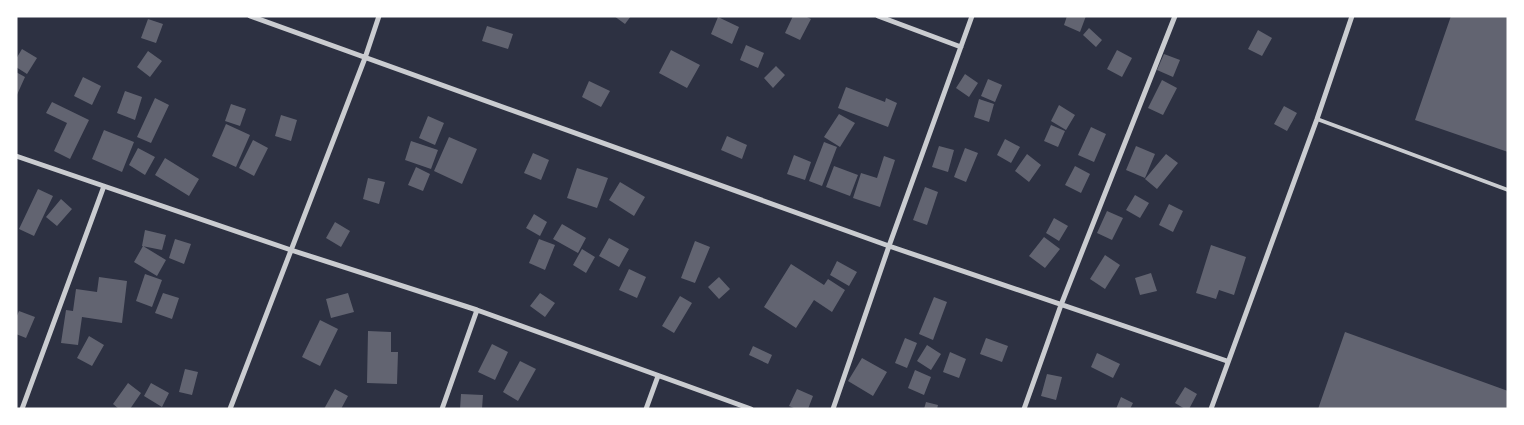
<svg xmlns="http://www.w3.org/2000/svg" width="1524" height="425" font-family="Poppins,sans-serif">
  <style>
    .building { fill: #626471 }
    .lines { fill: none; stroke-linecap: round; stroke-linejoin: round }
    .service { stroke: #caccd0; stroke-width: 4 }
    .minor { stroke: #caccd0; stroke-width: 5 }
  </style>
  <rect width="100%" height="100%" fill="#2d3142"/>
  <path class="building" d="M614,16H631L625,24Z
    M793,16H805L811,19L800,40L785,33Z
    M1067,16H1086L1080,32L1064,25Z
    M1451,16H1508V152L1415,120Z
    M718,17L739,27L732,44L711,34Z
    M148,19L163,24L156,43L141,38Z
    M487,26L513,34L508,49L482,41Z
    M1089,28L1102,40L1096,47L1083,35Z
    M1258,30L1272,38L1262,56L1248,49Z
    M746,45L764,53L758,68L740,60Z
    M22,49L37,58L27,74L16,67V59Z
    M671,50L700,65L687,88L659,73Z
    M1117,50L1132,58L1122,77L1107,69Z
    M148,51L162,61L150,77L137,67Z
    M1164,54L1180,60L1173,77L1157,70Z
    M776,66L785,75L773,88L764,78Z
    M16,72L25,77L16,97Z
    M965,74L978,83L969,97L956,88Z
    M83,77L101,86L92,105L74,96Z
    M988,79L1002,85L995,102L981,96Z
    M1162,80L1177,88L1163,115L1148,108Z
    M589,81L610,91L601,107L582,97Z
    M846,87L885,102L886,98L897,103L888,127L838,108Z
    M125,91L142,97L135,120L117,113Z
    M155,98L169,105L151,143L137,137Z
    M979,99L994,104L989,122L974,117Z
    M52,102L89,120L70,159L54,151L67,123L46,113Z
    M231,104L246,109L240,126L225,121Z
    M1059,105L1075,115L1066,130L1051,121Z
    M1284,106L1297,113L1287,131L1274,124Z
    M839,114L855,123L840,147L824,137Z
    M281,115L297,120L291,141L275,136Z
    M428,116L444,123L435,145L419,138Z
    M226,124L250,135L236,167L212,156Z
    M1051,125L1065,131L1058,147L1044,141Z
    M1091,127L1106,134L1094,162L1078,155Z
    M104,130L134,142L122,172L92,159Z
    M727,136L747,145L742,159L721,150Z
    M449,137L477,149L462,184L434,171Z
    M1005,139L1020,147L1011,163L997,155Z
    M253,140L268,148L254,176L239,168Z
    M411,141L438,150L431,169L405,160Z
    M824,142L837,147L822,186L809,181Z
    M939,146L954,150L948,172L932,167Z
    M1136,146L1155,154L1145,178L1126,170Z
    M138,148L155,157L145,175L129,165Z
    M965,148L978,153L966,182L954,177Z
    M533,153L549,160L541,180L524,173Z
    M1027,154L1041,165L1029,182L1015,171Z
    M1166,154L1178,163L1157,189L1145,179Z
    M794,155L811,162L805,180L787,174Z
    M884,156L895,160L880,207L853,198L861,173L877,178Z
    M165,158L199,179L189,196L155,175Z
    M834,166L858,175L850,196L826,187Z
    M1075,166L1090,174L1081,193L1065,185Z
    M416,167L430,174L423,191L408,185Z
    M577,168L608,178L597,208L567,198Z
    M368,178L385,182L379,204L363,199Z
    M620,182L645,197L634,216L609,200Z
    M925,187L938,192L927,225L913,220Z
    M38,189L53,196L34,236L19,229Z
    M1135,195L1149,203L1140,218L1126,210Z
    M61,199L72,209L57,226L46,217Z
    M1169,204L1183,211L1173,232L1159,225Z
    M1107,211L1123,218L1112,240L1097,233Z
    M534,214L547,222L540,236L526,228Z
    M1054,218L1068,226L1059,241L1046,233Z
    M335,222L350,231L341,247L326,238Z
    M562,224L586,238L578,253L553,239Z
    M145,230L166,235L162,250L142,246Z
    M1044,237L1060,249L1045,268L1029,256Z
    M609,238L629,249L619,267L599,256Z
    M175,239L191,244L184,264L169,258Z
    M539,239L555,245L545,270L529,263Z
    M695,241L710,247L695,283L681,278Z
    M1211,245L1246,257L1234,295L1219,290L1216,299L1196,293Z
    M143,246L166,260L157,276L134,262Z
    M582,249L595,257L586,273L573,265Z
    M1105,255L1120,265L1105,289L1090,279Z
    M837,261L857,272L849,286L830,275Z
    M791,264L824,285L828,279L845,290L832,312L814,300L796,328L764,307Z
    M629,269L646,277L637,298L619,290Z
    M1151,273L1157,291L1140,295L1135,278Z
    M145,274L162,280L152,307L136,301Z
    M99,277L127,281L122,323L82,317L78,345L61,343L66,310L73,311L76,289L97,292Z
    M719,277L730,289L719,299L708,287Z
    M163,293L179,298L172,319L155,313Z
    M348,293L354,312L331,318L326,299Z
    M540,293L555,303L545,317L530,306Z
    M680,296L692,303L674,333L662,326Z
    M934,297L947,302L933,340L919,334Z
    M19,311L35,317L26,338L16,334V318Z
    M320,320L338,329L320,366L302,357Z
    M368,331L391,332V352H398L397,384L367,383Z
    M1345,332L1508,391V409H1318Z
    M89,336L104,345L92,366L77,358Z
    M905,338L917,343L907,368L895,363Z
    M986,338L1008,346L1002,362L980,354Z
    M492,344L508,352L495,380L478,372Z
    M927,345L941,354L931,370L917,361Z
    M753,346L772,355L768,364L749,355Z
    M950,352L966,359L959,378L943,372Z
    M1097,353L1120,364L1113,378L1091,367Z
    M862,358L887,372L873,396L848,381Z
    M520,361L536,369L518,401L503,392Z
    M185,369L198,372L192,395L179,392Z
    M915,370L931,377L924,395L908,388Z
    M1047,374L1062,377L1056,400L1041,396Z
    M128,383L141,393L130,409H119L113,404Z
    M151,383L169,393L162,407L144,396Z
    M1185,387L1197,394L1189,409H1185L1175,403Z
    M335,389L348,396L341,409H324Z
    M797,389L813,396L808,409H796L789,406Z
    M461,394L483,395L482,409H460Z
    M1121,397L1133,403L1130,409H1116Z
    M926,402L938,405L937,409H924Z"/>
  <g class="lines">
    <path class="service" d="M1317,119L1508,190"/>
    <path class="minor" d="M250,16L889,246L1227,361
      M878,16L961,47
      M16,156L291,250L477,310L751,409
      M22,409L104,186
      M230,409L365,58L379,16
      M442,409L477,310
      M646,409L658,376
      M833,409L889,246L972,16
      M1024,409L1061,305L1175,16
      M1211,409L1317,119L1352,16"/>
  </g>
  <rect width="1524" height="425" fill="none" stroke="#ffffff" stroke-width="35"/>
</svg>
